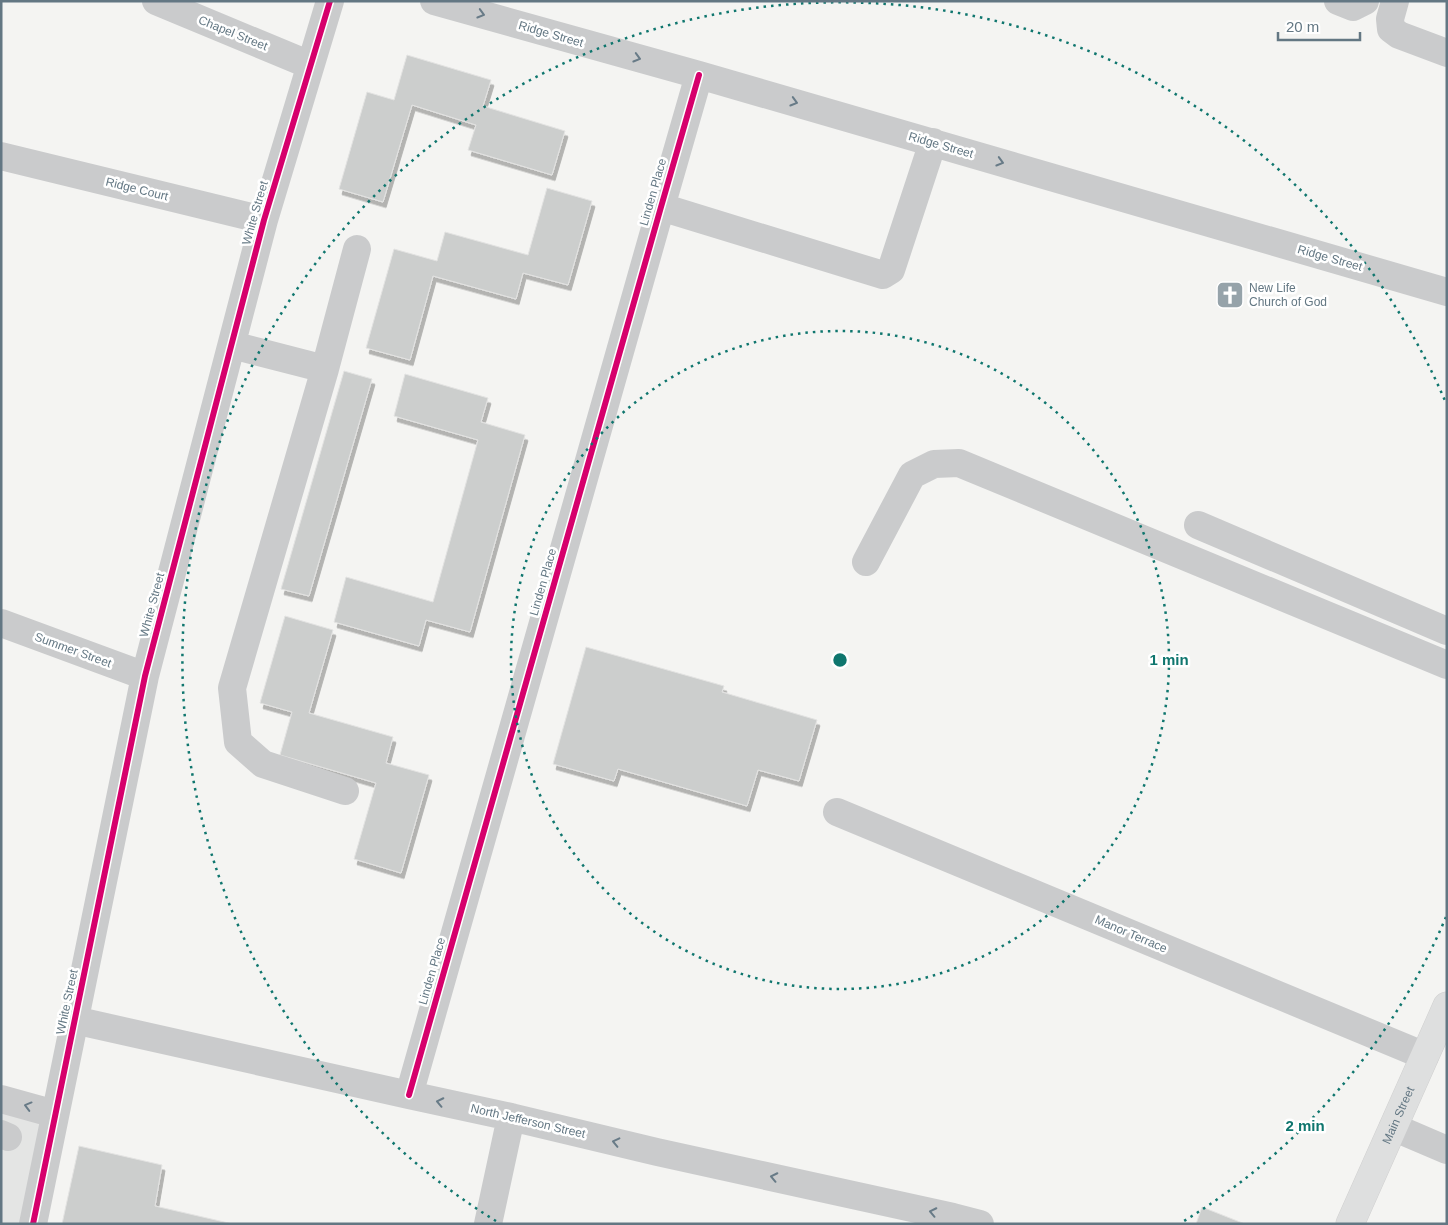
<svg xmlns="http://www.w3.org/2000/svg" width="1448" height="1225" font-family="Helvetica,sans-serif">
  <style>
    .built { fill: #e4e5e4 }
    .building { fill: #cccecd; stroke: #e3e3e2; filter: url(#shadow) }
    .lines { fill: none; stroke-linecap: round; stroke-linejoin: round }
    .major-casing { stroke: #d0d0d0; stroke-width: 29 }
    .minor { stroke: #cacbcc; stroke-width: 28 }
    .major { stroke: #dedfdf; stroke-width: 28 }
    .cycleway-casing { stroke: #fff; stroke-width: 9 }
    .cycleway { stroke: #d6006c; stroke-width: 6 }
    .oneway { stroke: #687b87 }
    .ring { fill: none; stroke: #0f766e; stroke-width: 2.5; stroke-dasharray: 2.5 5 }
    .labels { text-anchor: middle; stroke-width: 5; stroke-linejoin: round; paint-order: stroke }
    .street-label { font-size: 12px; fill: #637783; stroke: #fff }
    .poi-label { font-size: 12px; fill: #637783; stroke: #fff; text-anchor: start }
    .centre { fill: #0f766e; stroke: #fff; stroke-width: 2.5 }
    .ring-label { font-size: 15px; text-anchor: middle; font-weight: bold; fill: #0f766e; stroke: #fff; stroke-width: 5; stroke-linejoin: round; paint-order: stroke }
  </style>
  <defs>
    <filter id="shadow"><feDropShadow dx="3" dy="5.5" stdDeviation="0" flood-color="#0004"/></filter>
  </defs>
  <rect width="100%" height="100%" fill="#f4f4f2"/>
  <path class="built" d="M1,1097L47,1113L25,1224H1Z"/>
  <path class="building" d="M407,55L491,80L483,106L565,131L552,175L468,150L476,125L412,105L383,202L339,189L367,92L394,100Z
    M547,188L592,201L568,285L523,273L516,299L433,276L410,360L366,348L394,249L437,261L445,232L528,255Z
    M344,371L372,379L309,596L281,589Z
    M405,374L488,398L481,422L525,435L470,632L426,620L419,646L334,622L346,577L433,602L478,440L394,416Z
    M285,616L333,630L309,713L393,737L386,763L429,775L401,873L354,859L376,783L280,755L292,712L260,703Z
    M586,647L724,686L722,692L817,720L799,781L758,770L747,806L618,769L614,781L553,764Z
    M79,1146L162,1165L155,1206L233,1224H62Z
    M1202,1207L1245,1224H1196Z"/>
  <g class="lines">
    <g class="major-casing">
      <g id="major">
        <path id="s1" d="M1350,1224L1447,1006"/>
      </g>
    </g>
    <path class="minor" d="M156,1L310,65
      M434,1L699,75L1447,292
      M1338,1L1353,7L1365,1
      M1395,1L1390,19L1391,29L1399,35L1447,53
      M1,156L264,220
      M661,207L883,275L891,270L933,142
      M232,345L325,369L232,688L238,742L263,764L345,791
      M325,369L357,249
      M1198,525L1447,631
      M866,562L912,475L934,464L959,463L1447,665
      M1,623L145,676
      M837,812L1425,1056
      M74,1020L409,1095L511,1117L657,1152L953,1217L980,1224
      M409,1095L661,207L699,75
      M1,1099L55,1114
      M1393,1127L1447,1150
      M1,1134L8,1137
      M33,1224L145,676L264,220L330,1
      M488,1224L511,1117"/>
    <use href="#major" class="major"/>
    <g class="cycleway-casing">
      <path id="cycleway" d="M409,1095L661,207L699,75
        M33,1224L145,676L264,220L330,1"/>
    </g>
    <use href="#cycleway" class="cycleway"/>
  </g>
  <defs><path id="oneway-chevron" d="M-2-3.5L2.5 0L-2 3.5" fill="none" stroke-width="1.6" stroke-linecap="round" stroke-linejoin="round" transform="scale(1.25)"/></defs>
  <g class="oneway">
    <use href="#oneway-chevron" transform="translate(481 14) rotate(16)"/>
    <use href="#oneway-chevron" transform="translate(637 58) rotate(16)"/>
    <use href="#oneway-chevron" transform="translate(794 102) rotate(16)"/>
    <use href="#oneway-chevron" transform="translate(1000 162) rotate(16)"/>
    <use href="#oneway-chevron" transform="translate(440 1102) rotate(-168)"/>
    <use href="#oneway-chevron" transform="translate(28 1106) rotate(-165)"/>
    <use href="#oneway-chevron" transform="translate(616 1142) rotate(-167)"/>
    <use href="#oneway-chevron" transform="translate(774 1177) rotate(-168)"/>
    <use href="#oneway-chevron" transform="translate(933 1212) rotate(-168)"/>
  </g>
  <g class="ring">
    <circle cx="840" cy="660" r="329"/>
    <path d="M1446 917A658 658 0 0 1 1184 1221M496 1221A658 658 0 1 1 1446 403"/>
  </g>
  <defs>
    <g id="church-square" transform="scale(1.4375)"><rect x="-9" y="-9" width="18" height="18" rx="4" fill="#96a3aa" stroke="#fff"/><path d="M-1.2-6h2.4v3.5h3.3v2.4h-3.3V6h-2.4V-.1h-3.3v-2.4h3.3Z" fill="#fff"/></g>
  </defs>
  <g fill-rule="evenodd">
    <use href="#church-square" x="1230" y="295"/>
  </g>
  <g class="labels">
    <g class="street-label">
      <text transform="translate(233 33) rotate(22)" y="4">Chapel Street</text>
      <text transform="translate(551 34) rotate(16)" y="4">Ridge Street</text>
      <text transform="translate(941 145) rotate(16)" y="4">Ridge Street</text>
      <text transform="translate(137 189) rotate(14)" y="4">Ridge Court</text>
      <text transform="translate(653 192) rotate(-74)" y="4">Linden Place</text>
      <text transform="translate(255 213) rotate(-74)" y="4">White Street</text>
      <text transform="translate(1330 258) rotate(16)" y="4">Ridge Street</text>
      <text transform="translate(543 582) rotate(-74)" y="4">Linden Place</text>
      <text transform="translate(152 605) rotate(-75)" y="4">White Street</text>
      <text transform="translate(73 650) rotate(20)" y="4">Summer Street</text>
      <text transform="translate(1131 934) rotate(23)" y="4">Manor Terrace</text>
      <text transform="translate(432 971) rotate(-74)" y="4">Linden Place</text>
      <text transform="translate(67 1002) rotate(-78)" y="4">White Street</text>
      <text dy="4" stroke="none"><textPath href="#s1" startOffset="119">Main Street</textPath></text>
      <text transform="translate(528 1121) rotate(13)" y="4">North Jefferson Street</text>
    </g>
    <g class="poi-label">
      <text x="1249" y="292">New Life<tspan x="1249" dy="14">Church of God</tspan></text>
    </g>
  </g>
  <circle cx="840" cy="660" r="8" class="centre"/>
  <g class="ring-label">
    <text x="1169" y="665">1 min</text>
    <text x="1305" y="1131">2 min</text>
  </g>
  <rect width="1448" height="1225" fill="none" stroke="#637783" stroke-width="5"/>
  <path d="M1278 32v8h82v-8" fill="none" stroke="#637783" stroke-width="2.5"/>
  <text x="1286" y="32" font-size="15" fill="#637783" stroke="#ffffff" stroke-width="4" paint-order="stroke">20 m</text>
</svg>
